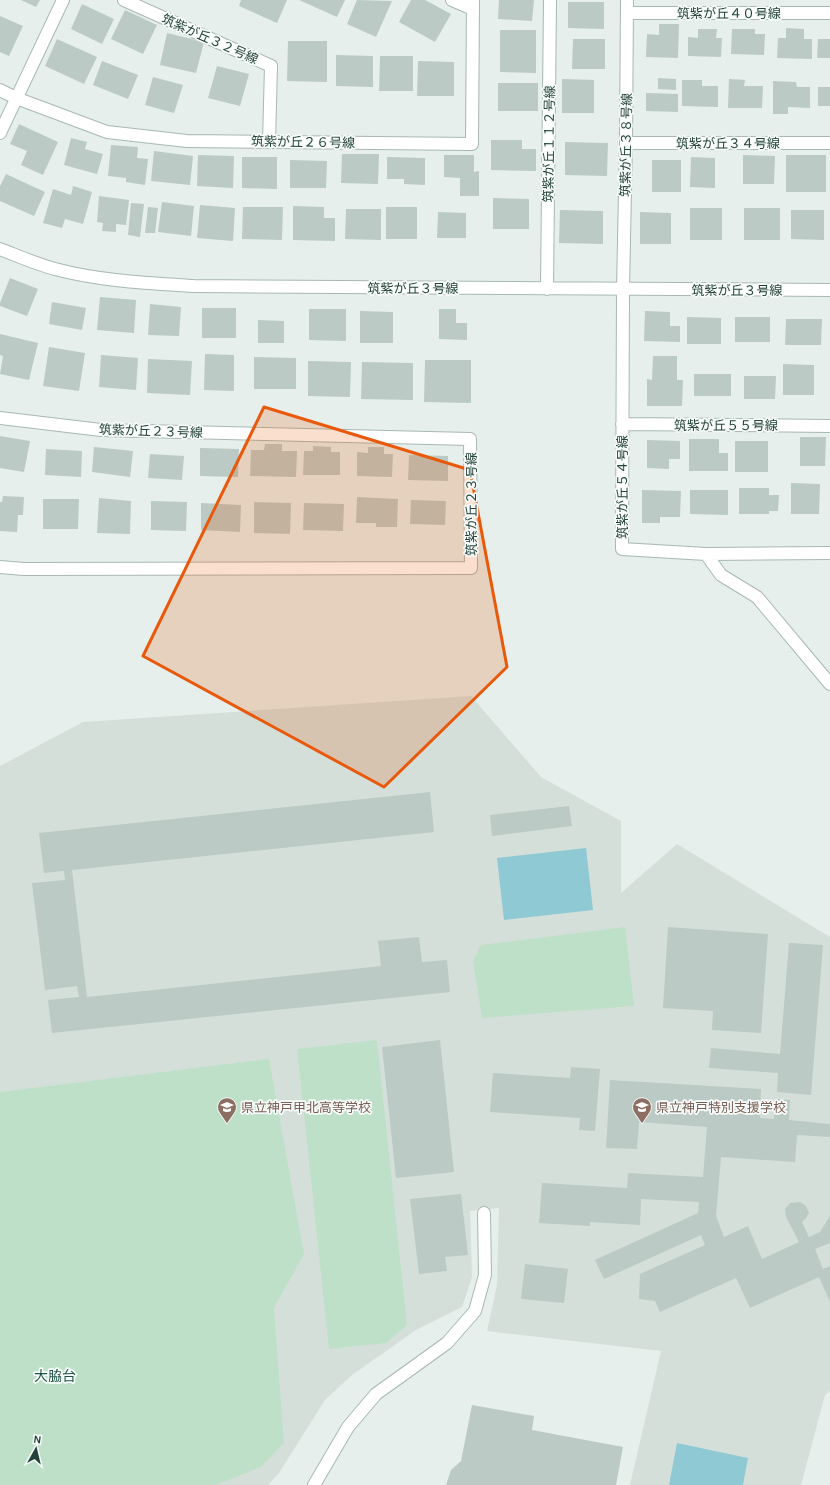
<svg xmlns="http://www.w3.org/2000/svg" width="830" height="1485" font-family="Karla,'Noto Sans JP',sans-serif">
  <rect width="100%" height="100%" fill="#e6efeb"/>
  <path fill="#d4dfda" d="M471,696L541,777L621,821V893L677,844L830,937V1391L825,1395L801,1485H630L661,1351L487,1331L497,1285L499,1208L470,1211L472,1277L462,1307L416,1330L352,1375L325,1400L279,1473L268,1485H0V766L83,722Z"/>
  <path fill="#bfe0c8" d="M625,927L634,1006L482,1018L473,961L481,945Z
    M377,1040L407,1325L386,1343L329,1349L297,1049Z
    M269,1059L304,1254L274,1308L284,1443L261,1467L216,1485H0V1092Z"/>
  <path fill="#8ec9d4" d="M586,848L593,910L504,920L497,858Z
    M677,1443L748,1458L743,1485H669Z"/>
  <path fill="#bbcac4" d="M21,0H40L36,7Z
    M241,0H287L277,23L239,6Z
    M299,0H345L337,17Z
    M357,0L392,1L376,37L347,24Z
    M411,0H425L451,14L435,42L399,22Z
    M499,0H534L532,21L498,19Z
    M568,2H604V29L568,28Z
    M82,4L114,19L102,44L71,29Z
    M125,10L157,25L143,54L111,39Z
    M0,16L23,26L9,56L0,52Z
    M659,24H679L678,58L646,57L647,34L659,35Z
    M786,28L804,29V39H812V59L777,58L778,38H786Z
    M698,29H717L716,38H722L721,57L688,56V37L698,38Z
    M732,29H755V34H765L764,55L731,54Z
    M500,30H536V73L500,72Z
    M167,33L204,42L196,73L160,65Z
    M57,39L97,57L84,84L45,66Z
    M573,39H605V69H572Z
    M818,39H830V58H817Z
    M288,41H327V82L287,81Z
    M336,55L373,56V87L336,86Z
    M380,56H413V91H379Z
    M102,61L138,75L128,99L93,85Z
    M418,61L454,62V96H417Z
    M217,66L249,74L240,106L208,98Z
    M153,77L183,85L174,113L145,105Z
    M658,78L676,79V90L658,89Z
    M562,79L594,80V113H562Z
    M729,79L745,80L744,86H763L762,108H728Z
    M682,80H702V86H718V107L682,106Z
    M773,81L796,82L797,87H810V108L788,107V114H773Z
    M498,83H538V111H498Z
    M818,87H830V106H818Z
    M646,93L678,94V112L646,111Z
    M19,124L58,142L43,175L21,165L27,151L10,144Z
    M71,138L87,142L85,149L103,154L97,174L64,165Z
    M491,140H522V149H536V171L491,170Z
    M565,142L608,143L607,176L565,175Z
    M111,145L138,147L137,158L148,159L145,185L126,182V178L108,176Z
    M154,151L193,156L190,185L151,181Z
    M342,154H379L378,184L341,183Z
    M198,155L234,156L233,188L197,186Z
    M444,155H474V172L479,171V196H460V178L444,177Z
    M743,155L775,156L774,184H743Z
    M786,155H826V192H786Z
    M242,157H277V189L242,188Z
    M387,157L425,158V185L404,184V179H387Z
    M691,157L715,158V188L690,187Z
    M290,160L327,161L326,188H290Z
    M652,160H681V192H652Z
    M6,174L45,192L34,216L0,201V186Z
    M73,186L92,192L83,224L65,219L62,228L43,223L53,189L71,195Z
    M99,196L129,200L126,225L116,224V232L102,231L103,223L97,222Z
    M493,198L529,199V229H493Z
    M162,202L194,206L191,236L158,232Z
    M131,203L144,204L140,237L128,235Z
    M200,205L235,208L233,241L197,238Z
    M293,206L324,207V218H335V241L293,240Z
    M148,207L158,208L155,233H145Z
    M243,207H283L282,240L242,239Z
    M386,207H417V239H386Z
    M690,208H722V240H690Z
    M744,208H780V240H744Z
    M346,209H381V240L345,239Z
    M560,210L603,211V244L559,243Z
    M791,210H824V240L791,239Z
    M438,212L466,213V238H437Z
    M640,212L671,213V244H640Z
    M10,278L38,289L27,316L0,306V303Z
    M100,297L136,300L134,333L97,330Z
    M52,302L86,308L82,330L49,324Z
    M150,304L181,307L179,336L148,335Z
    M202,308H236V338H202Z
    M309,309H346V341L309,340Z
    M439,309H456V323H467V340L439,339Z
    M360,311L393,312V343H360Z
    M645,311L670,312V326H680V342L644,341Z
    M687,317L721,318V344H687Z
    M735,317H770V342H735Z
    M786,319H822L821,345H785Z
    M258,320L284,321V343H258Z
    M0,334L38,343L29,380L0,374L3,356L0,355Z
    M49,347L85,353L79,391L43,386Z
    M205,354L234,355V391L204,390Z
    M101,355L138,358L136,390L99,387Z
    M653,356H677V380H683L682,406H647V379L652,380Z
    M254,357L296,358V389H254Z
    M148,359L192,361L190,395L147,393Z
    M425,360H471V403L424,402Z
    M308,361L351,362L350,397L308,396Z
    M362,362L413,363V400L361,399Z
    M783,364L814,365V395H783Z
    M694,374H731V396H694Z
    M744,376H776L775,399H744Z
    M0,436L30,441L24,472L0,468Z
    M800,437H826L825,466H800Z
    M689,439H719V453H728V471H689Z
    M647,440L680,441V459H669V469L647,468Z
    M735,441H768V472H735Z
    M265,444H282V451H297L296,477L250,476L251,450H264Z
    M313,446L331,447V452H340V475H303L304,451H313Z
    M94,447L133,451L130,477L92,472Z
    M368,447H384V454H393L392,477L357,476V452L368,453Z
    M200,448L239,449L238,477L200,476Z
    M46,449L82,451L81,477L45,475Z
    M150,454L184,456L182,480L148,478Z
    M409,455L448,456V481L408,480Z
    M791,483L820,484L819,514H791Z
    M739,488H769V495H779L778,511H769V514H739Z
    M642,490L681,491L680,517H660V523H642Z
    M690,490H728V515L690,514Z
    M3,496L24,497L23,515H18L17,532L0,531V502H2Z
    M357,497L398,499L397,527H376V523H356Z
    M99,498L131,501L130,534L97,533Z
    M43,499H79L78,529H43Z
    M411,500L446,501L445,525L410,524Z
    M151,501L187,502L186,531L151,530Z
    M254,502L291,503L290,534L254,533Z
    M201,503L241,505L240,532L201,530Z
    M304,503L344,504L343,531L303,530Z
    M430,792L434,832L72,870L87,997L381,966L378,941L419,937L422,962L447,960L450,992L52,1033L48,1000L79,997L77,986L45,990L32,883L65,880L64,871L44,873L39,833Z
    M569,806L572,826L492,836L490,815Z
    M668,927L768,934L761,1033L712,1030L713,1011L663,1008Z
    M789,943L823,945L811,1095L777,1092L778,1073L709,1068L711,1048L780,1054Z
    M440,1040L454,1172L396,1178L382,1047Z
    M571,1067L600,1069L595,1131L579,1130L580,1118L490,1112L493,1073L570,1078Z
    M610,1080L761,1089L760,1118L774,1119L775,1099L790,1100L789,1120L830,1124V1137L797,1135L795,1162L721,1157L716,1216L724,1237L748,1226L762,1259L799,1242L786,1217L785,1209L790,1203L800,1202L806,1206L809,1213L806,1218L802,1222L809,1237L820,1232L830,1216V1243L815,1249L823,1269L830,1266V1302L819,1277L750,1308L736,1278L660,1312L655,1301L639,1299L640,1274L705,1245L701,1235L604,1279L595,1260L698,1213L699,1202L641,1199L640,1225L590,1222V1226L539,1223L542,1183L627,1188L628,1173L703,1177L707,1127L639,1122L637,1149L606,1148Z
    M461,1194L468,1255L445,1257L447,1271L419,1274L410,1199Z
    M525,1264L568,1269L564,1303L521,1299Z
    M472,1405L534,1416L532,1430L623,1447L616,1485H446L451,1470L461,1461Z"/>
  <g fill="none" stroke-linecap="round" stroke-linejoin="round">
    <g stroke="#a8b8b2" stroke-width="14">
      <path id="minor" d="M124,0L271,66L269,142
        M452,0L473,9
        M627,0L626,143L623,289L622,549L706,554L830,553
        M627,13H830
        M0,90L16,98L107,132L187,141L472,144L473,0
        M0,133L63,0
        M626,143H830
        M0,249C18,256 36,264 55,269C100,281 147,283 194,286L830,290
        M547,289L550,0
        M0,418L101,430L470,439L471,568L24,569L0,567
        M622,424L830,426
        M706,554L721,575L757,597L830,684
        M314,1485L348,1427L376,1394L447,1343L475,1311L485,1275L484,1213"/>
    </g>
    <use href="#minor" stroke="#fff" stroke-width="12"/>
  </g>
  <path fill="#e8590c" fill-opacity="0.2" stroke="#e8590c" stroke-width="3" stroke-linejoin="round" d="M264,407L470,470L507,667L384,787L143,656Z"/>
  <defs>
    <g id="school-pin" transform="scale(1)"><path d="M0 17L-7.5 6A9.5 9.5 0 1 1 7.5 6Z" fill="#8d6e63" stroke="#f7fbf9"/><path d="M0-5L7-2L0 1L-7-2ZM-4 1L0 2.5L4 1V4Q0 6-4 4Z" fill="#fff"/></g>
  </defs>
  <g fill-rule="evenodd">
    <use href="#school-pin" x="227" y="1107"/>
    <use href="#school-pin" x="642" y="1107"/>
  </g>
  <g text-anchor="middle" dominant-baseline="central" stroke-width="3.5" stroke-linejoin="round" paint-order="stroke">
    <g font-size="13" fill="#24423a" stroke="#f7fbf9">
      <text x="729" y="13">筑紫が丘４０号線</text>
      <text transform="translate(210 39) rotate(24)">筑紫が丘３２号線</text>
      <text transform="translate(303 142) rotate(1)">筑紫が丘２６号線</text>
      <text x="728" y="143">筑紫が丘３４号線</text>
      <text transform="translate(549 144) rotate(-89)">筑紫が丘１１２号線</text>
      <text transform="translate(626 145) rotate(-89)">筑紫が丘３８号線</text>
      <text x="413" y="288">筑紫が丘３号線</text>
      <text x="737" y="290">筑紫が丘３号線</text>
      <text x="726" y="425">筑紫が丘５５号線</text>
      <text transform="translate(151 431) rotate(2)">筑紫が丘２３号線</text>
      <text transform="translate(622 487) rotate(-90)">筑紫が丘５４号線</text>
      <text transform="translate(471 504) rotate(-90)">筑紫が丘２３号線</text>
    </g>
    <g font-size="13" fill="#785e54" stroke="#f7fbf9" text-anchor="start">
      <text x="241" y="1107">県立神戸甲北高等学校</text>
      <text x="656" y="1107">県立神戸特別支援学校</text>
    </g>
    <g font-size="14" fill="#1f5548" stroke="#f7fbf9">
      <text x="55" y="1376">大脇台</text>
    </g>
  </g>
  <g transform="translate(36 1449) rotate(8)" stroke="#f7fbf9" stroke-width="3" paint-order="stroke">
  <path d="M0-3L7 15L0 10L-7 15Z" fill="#24423a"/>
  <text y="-6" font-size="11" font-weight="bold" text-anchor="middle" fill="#24423a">N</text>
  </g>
</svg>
